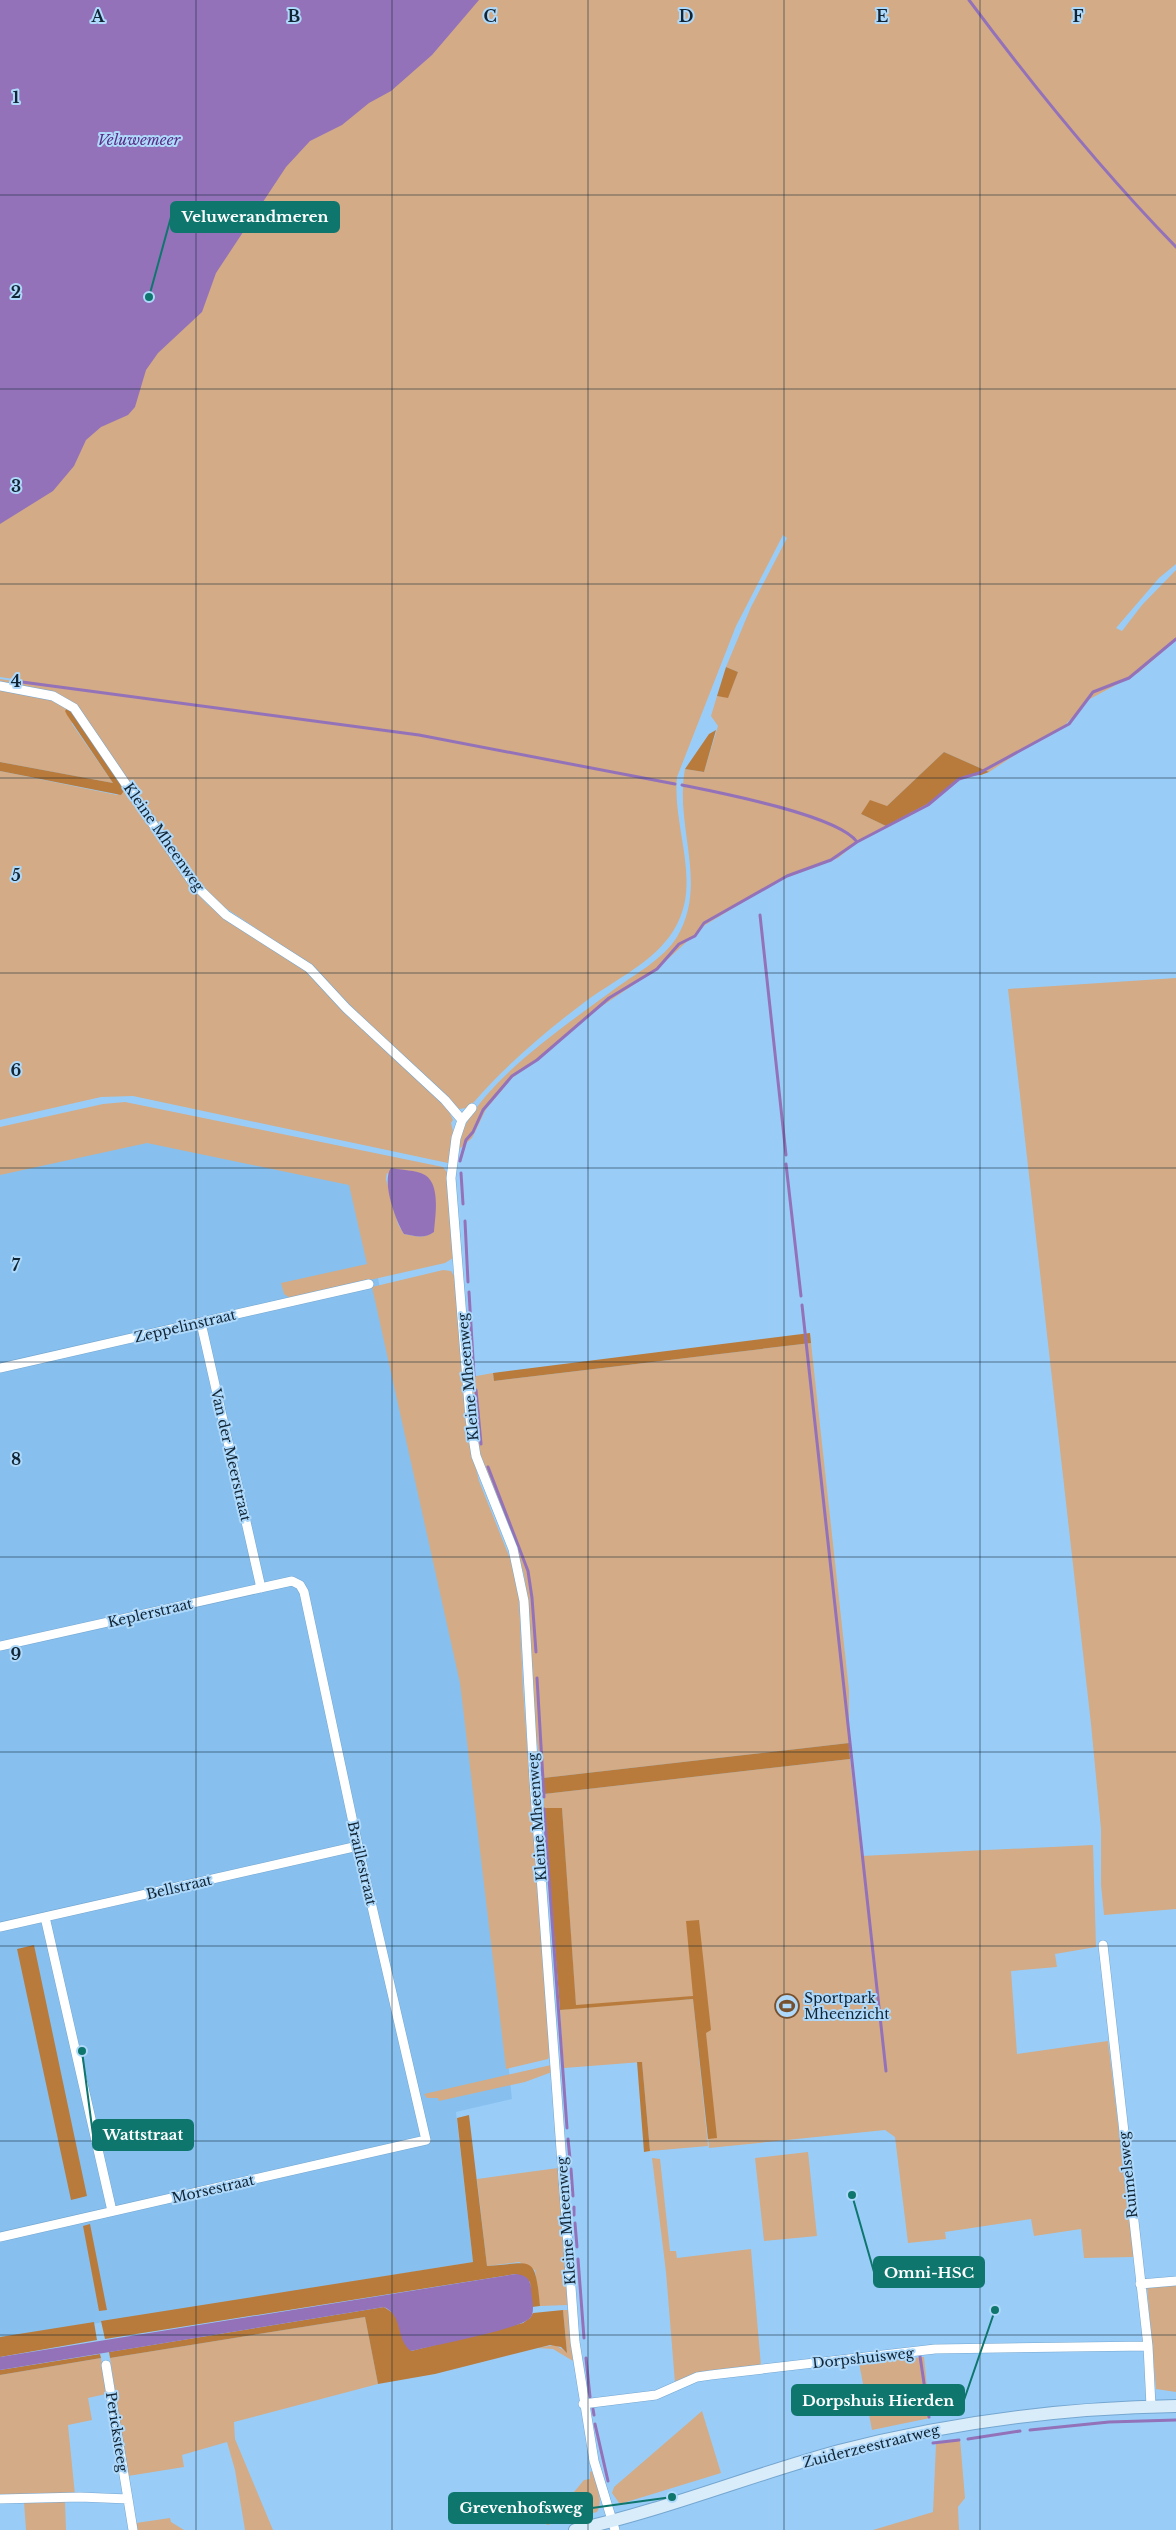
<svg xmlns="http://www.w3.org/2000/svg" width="1176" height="2530" font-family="'Libre Baskerville',serif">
  <rect width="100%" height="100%" fill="#99cdf8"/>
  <path fill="#87c0ef" d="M151,1140L356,1179L467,1681L512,2099L456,2112L473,2262L0,2339V1172Z"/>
  <path fill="#d3ab86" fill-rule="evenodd" d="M0,0H1176V564L1159,578L1116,628L1122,631L1142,605L1176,570V640L1138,673L1088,700L1066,724L1054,732L1041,738L989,772L944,752L887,806L861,814L886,826L860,840L838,858L780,880L705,925L657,969L596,1010L543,1056L512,1078L486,1109L472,1138L457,1151C460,1141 462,1131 467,1122C496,1072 570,1022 616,988C637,973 663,959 677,937C709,883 674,826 685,769L704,772L718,726L711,716L717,696L728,697L738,672L726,667L751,607L787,538L783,535L736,626L677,777C673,819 692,860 685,901C682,916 675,931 665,942C645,966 612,982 586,1001C546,1031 507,1064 474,1102L466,1108L459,1109L427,1082L308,963L221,905L202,888L77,707L58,694L0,684V679L13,681V679L0,677Z
    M0,689L51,698L68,707L72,724L113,783L0,762Z
    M0,771L117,795L126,788L186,881L207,904L296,961L447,1107L453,1120L451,1123L453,1131L448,1163L133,1096L101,1097L0,1120Z
    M1176,978V1909L1104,1915L1101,1885V1829L1091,1724L1008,989Z
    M125,1102L443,1167L448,1174L453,1258L445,1263L290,1298L284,1294L281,1283L367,1264L349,1185L147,1143L0,1175V1127L103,1104ZM387,1173L434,1196L433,1232C425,1239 414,1236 404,1234L398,1224L386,1179Z
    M443,1270L451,1271L456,1279L469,1441L479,1481L513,1566L519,1599L523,1689L550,2056L548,2059L506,2069L460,1683L372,1287Z
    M811,1343L849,1690V1743L543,1778L534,1724L528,1601L524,1575L517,1550L479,1454L475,1433L471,1377L493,1373L494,1381Z
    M850,1759L861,1856L1093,1845L1096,1947L1055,1954L1057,1967L1011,1971L1017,2054L1108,2041L1134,2257L1084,2258L1081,2229L1034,2236L1031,2219L945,2232L946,2239L908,2243L895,2137L885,2130L709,2148L698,1998L635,2003L693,1999L708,2146L650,2151L642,2062L564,2068L560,2010L576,2008L562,1808H544V1794Z
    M551,2065L552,2072L525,2082L439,2101L438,2098H427L424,2094Z
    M808,2152L817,2236L764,2241L755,2158Z
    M652,2158L660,2159L670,2251H676L677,2258L751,2249L761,2366L675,2383L666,2272Z
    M558,2168L568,2305L540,2306L535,2270L519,2262L487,2266L477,2179Z
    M1176,2284V2392L1156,2389L1147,2286Z
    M563,2310H569L573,2361L553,2349L537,2348L555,2345L567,2352Z
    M365,2317L378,2384L234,2422L235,2439L273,2530H245L235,2470L227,2442L182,2455L184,2467L128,2476L110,2358Z
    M924,2357L930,2418L872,2430L859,2363Z
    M101,2358L106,2394L88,2398L92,2420L68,2425L75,2495L0,2497V2375Z
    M702,2411L721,2473L620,2504L612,2493L614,2487Z
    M960,2439L965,2498L958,2507L959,2530H873L933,2512L936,2444Z
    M592,2471C596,2484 604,2499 597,2512L547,2525L542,2510L564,2504L584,2480L590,2479V2472Z
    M24,2502H65L66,2530H26Z
    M170,2518L171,2522L184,2530H137L136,2523Z"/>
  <path fill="#b97b3c" d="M726,667L738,672L728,698L717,696Z
    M68,707L126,788L121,795L0,771V762L113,783L67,715L65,711Z
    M716,730L704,772L685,769L709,734Z
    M944,752L989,772L981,775L964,776L931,802L886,826L861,814L870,800L887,806Z
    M810,1333L811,1343L494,1381L493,1373Z
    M849,1743L850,1759L544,1794L543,1778Z
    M544,1808H562L576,2005L693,1996L686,1921L699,1920L711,2030L706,2033L717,2138L708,2139L693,1999L560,2010Z
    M34,1945L87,2196L71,2200L17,1949Z
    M637,2062H642L650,2151L644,2152Z
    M469,2115L487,2266C533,2263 535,2253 540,2306L532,2307L530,2282L516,2274L105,2339L101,2321L473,2262L457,2118Z
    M90,2224L107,2310L99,2311L83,2226Z
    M384,2307L396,2315L411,2351L523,2323L530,2318L533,2313L563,2310L567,2353L561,2347L550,2345L435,2374L378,2384L365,2317L110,2358L109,2352Z
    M94,2322L97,2340L0,2357V2337Z
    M100,2354L101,2358L0,2375V2370Z"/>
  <path fill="#9372ba" d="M0,0H479L432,55L391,91L369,103L342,125L310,141L286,167L216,273L202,312L158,353L146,370L135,407L128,415L101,427L86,440L74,466L53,491L0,524Z
    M391,1168C401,1170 416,1170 425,1175C441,1185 435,1217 434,1232C425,1239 414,1236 404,1234C396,1222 381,1181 391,1168Z
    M516,2274C525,2275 530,2278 531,2288C531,2296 536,2312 530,2318C521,2329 429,2346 411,2351C395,2339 404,2316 384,2307L0,2370V2357Z"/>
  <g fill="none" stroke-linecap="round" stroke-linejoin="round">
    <path stroke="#9372ba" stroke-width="3" d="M969,0C1033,86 1101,170 1176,247
      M22,682L419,735L675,784
      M682,785C717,792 838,815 857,842
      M760,915L786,1155
      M460,1161L466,1140L473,1132L483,1110L512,1076L537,1060L609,998L657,969L679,944L695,936L704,923L787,876L831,860L857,842L928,805L959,779L979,773L1069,724L1093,692L1129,678L1176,639
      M786,1164L801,1296
      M461,1173L463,1204
      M465,1221L468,1282
      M469,1292L474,1376
      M802,1305L886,2071
      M476,1390L481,1444
      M488,1467L528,1571L532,1598L536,1652
      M537,1678L544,1797
      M544,1809L567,2128
      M568,2139L570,2159
      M571,2169L573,2196
      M574,2207V2215
      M575,2223L577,2247
      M578,2259L584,2338
      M920,2356L929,2417
      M586,2358L590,2397
      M593,2409L594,2415
      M595,2424L608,2481
      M1030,2430L1109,2422L1176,2420
      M968,2439L1020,2431
      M933,2443L959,2440"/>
    <g stroke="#74a6d0" stroke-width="10">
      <path id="minor" d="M0,686L53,696L74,708L193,883L226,915L309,968L346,1008L445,1100L462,1120
        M472,1108L462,1120L456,1138L451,1178L470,1419L476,1456L513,1549L524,1601L534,1780L575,2342L594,2461L615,2530
        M201,1323L261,1588
        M0,1368L369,1284
        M0,1646L292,1581L300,1585L304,1592L358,1846L426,2140L0,2237
        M45,1917L112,2211
        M0,1927L358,1846
        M1103,1945L1148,2346L1151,2406
        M1140,2284L1176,2281
        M106,2365L128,2499
        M583,2404L656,2395L697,2377L711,2375L935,2349L1148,2346
        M0,2499L80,2497L128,2499L133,2530"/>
    </g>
    <g stroke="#74a6d0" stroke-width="14">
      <path id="secondary" d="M575,2530C665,2510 751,2475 839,2451C950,2422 1062,2408 1176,2406"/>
    </g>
    <use href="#minor" stroke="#fff" stroke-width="9"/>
    <use href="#secondary" stroke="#d9ecfa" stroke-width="12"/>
  </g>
  <path fill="none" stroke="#112535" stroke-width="1" stroke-opacity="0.55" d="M196,0V2530M392,0V2530M588,0V2530M784,0V2530M980,0V2530M0,195H1176M0,389H1176M0,584H1176M0,778H1176M0,973H1176M0,1168H1176M0,1362H1176M0,1557H1176M0,1752H1176M0,1946H1176M0,2141H1176M0,2335H1176"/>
  <defs>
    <g id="stadium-ring" transform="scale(1.25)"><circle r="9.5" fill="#afd9fb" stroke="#77512d" stroke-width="1.5"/><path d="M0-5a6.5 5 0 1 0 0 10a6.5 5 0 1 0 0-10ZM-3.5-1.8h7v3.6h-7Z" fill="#77512d"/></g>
  </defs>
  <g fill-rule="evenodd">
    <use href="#stadium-ring" x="787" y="2006"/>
  </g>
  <g text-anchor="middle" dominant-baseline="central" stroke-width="4" stroke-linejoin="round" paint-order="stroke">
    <g font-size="14" fill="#112535" stroke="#afd9fb">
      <text transform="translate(164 837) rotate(55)">Kleine Mheenweg</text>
      <text transform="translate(185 1326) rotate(-13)">Zeppelinstraat</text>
      <text transform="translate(468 1377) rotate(-95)">Kleine Mheenweg</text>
      <text transform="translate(231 1455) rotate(77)">Van der Meerstraat</text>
      <text transform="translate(150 1613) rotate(-13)">Keplerstraat</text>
      <text transform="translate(537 1817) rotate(-94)">Kleine Mheenweg</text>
      <text transform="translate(362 1863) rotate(77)">Braillestraat</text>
      <text transform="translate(179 1887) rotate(-13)">Bellstraat</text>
      <text transform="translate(1128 2175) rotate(-96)">Ruimelsweg</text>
      <text transform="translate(213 2189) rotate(-13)">Morsestraat</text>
      <text transform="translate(566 2221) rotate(-94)">Kleine Mheenweg</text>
      <text transform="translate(863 2358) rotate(-6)">Dorpshuisweg</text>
      <text transform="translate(117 2432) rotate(81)">Pericksteeg</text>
      <text transform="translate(871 2446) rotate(-14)">Zuiderzeestraatweg</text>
    </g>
    <g font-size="14" fill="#112535" stroke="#afd9fb" text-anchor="start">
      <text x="804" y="1998">Sportpark<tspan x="804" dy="16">Mheenzicht</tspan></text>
    </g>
    <g font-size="15" font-style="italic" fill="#592d84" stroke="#afd9fb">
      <text x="139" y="139">Veluwemeer</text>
    </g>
  </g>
  <g font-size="16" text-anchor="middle" font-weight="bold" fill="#112535" stroke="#afd9fb" stroke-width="4" stroke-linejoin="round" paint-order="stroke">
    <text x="98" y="22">A</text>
    <text x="294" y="22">B</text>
    <text x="490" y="22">C</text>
    <text x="686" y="22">D</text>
    <text x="882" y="22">E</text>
    <text x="1078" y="22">F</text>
    <text x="16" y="103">1</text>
    <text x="16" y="298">2</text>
    <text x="16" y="492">3</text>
    <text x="16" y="687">4</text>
    <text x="16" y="881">5</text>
    <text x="16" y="1076">6</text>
    <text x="16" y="1271">7</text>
    <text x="16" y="1465">8</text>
    <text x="16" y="1660">9</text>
  </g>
  <path fill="none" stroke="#0f766e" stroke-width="2" d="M149 297L171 217M82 2051L93 2135M852 2195L874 2272M995 2310L964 2400M672 2497L592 2508"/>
  <g fill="#0f766e" stroke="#afd9fb" stroke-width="2">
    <circle cx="149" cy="297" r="5"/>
    <circle cx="82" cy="2051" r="5"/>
    <circle cx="852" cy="2195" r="5"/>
    <circle cx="995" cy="2310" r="5"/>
    <circle cx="672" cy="2497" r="5"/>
  </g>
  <g fill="#0f766e" stroke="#0f766e" stroke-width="2">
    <rect x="171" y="202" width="168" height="30" rx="5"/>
    <rect x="93" y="2120" width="100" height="30" rx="5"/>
    <rect x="874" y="2257" width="110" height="30" rx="5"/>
    <rect x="792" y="2385" width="172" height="30" rx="5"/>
    <rect x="449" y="2493" width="143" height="30" rx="5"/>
  </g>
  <g font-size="15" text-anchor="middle" font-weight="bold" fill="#fff">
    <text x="255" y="222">Veluwerandmeren</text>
    <text x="143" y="2140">Wattstraat</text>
    <text x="929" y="2278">Omni-HSC</text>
    <text x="878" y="2406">Dorpshuis Hierden</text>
    <text x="521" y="2513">Grevenhofsweg</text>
  </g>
</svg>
